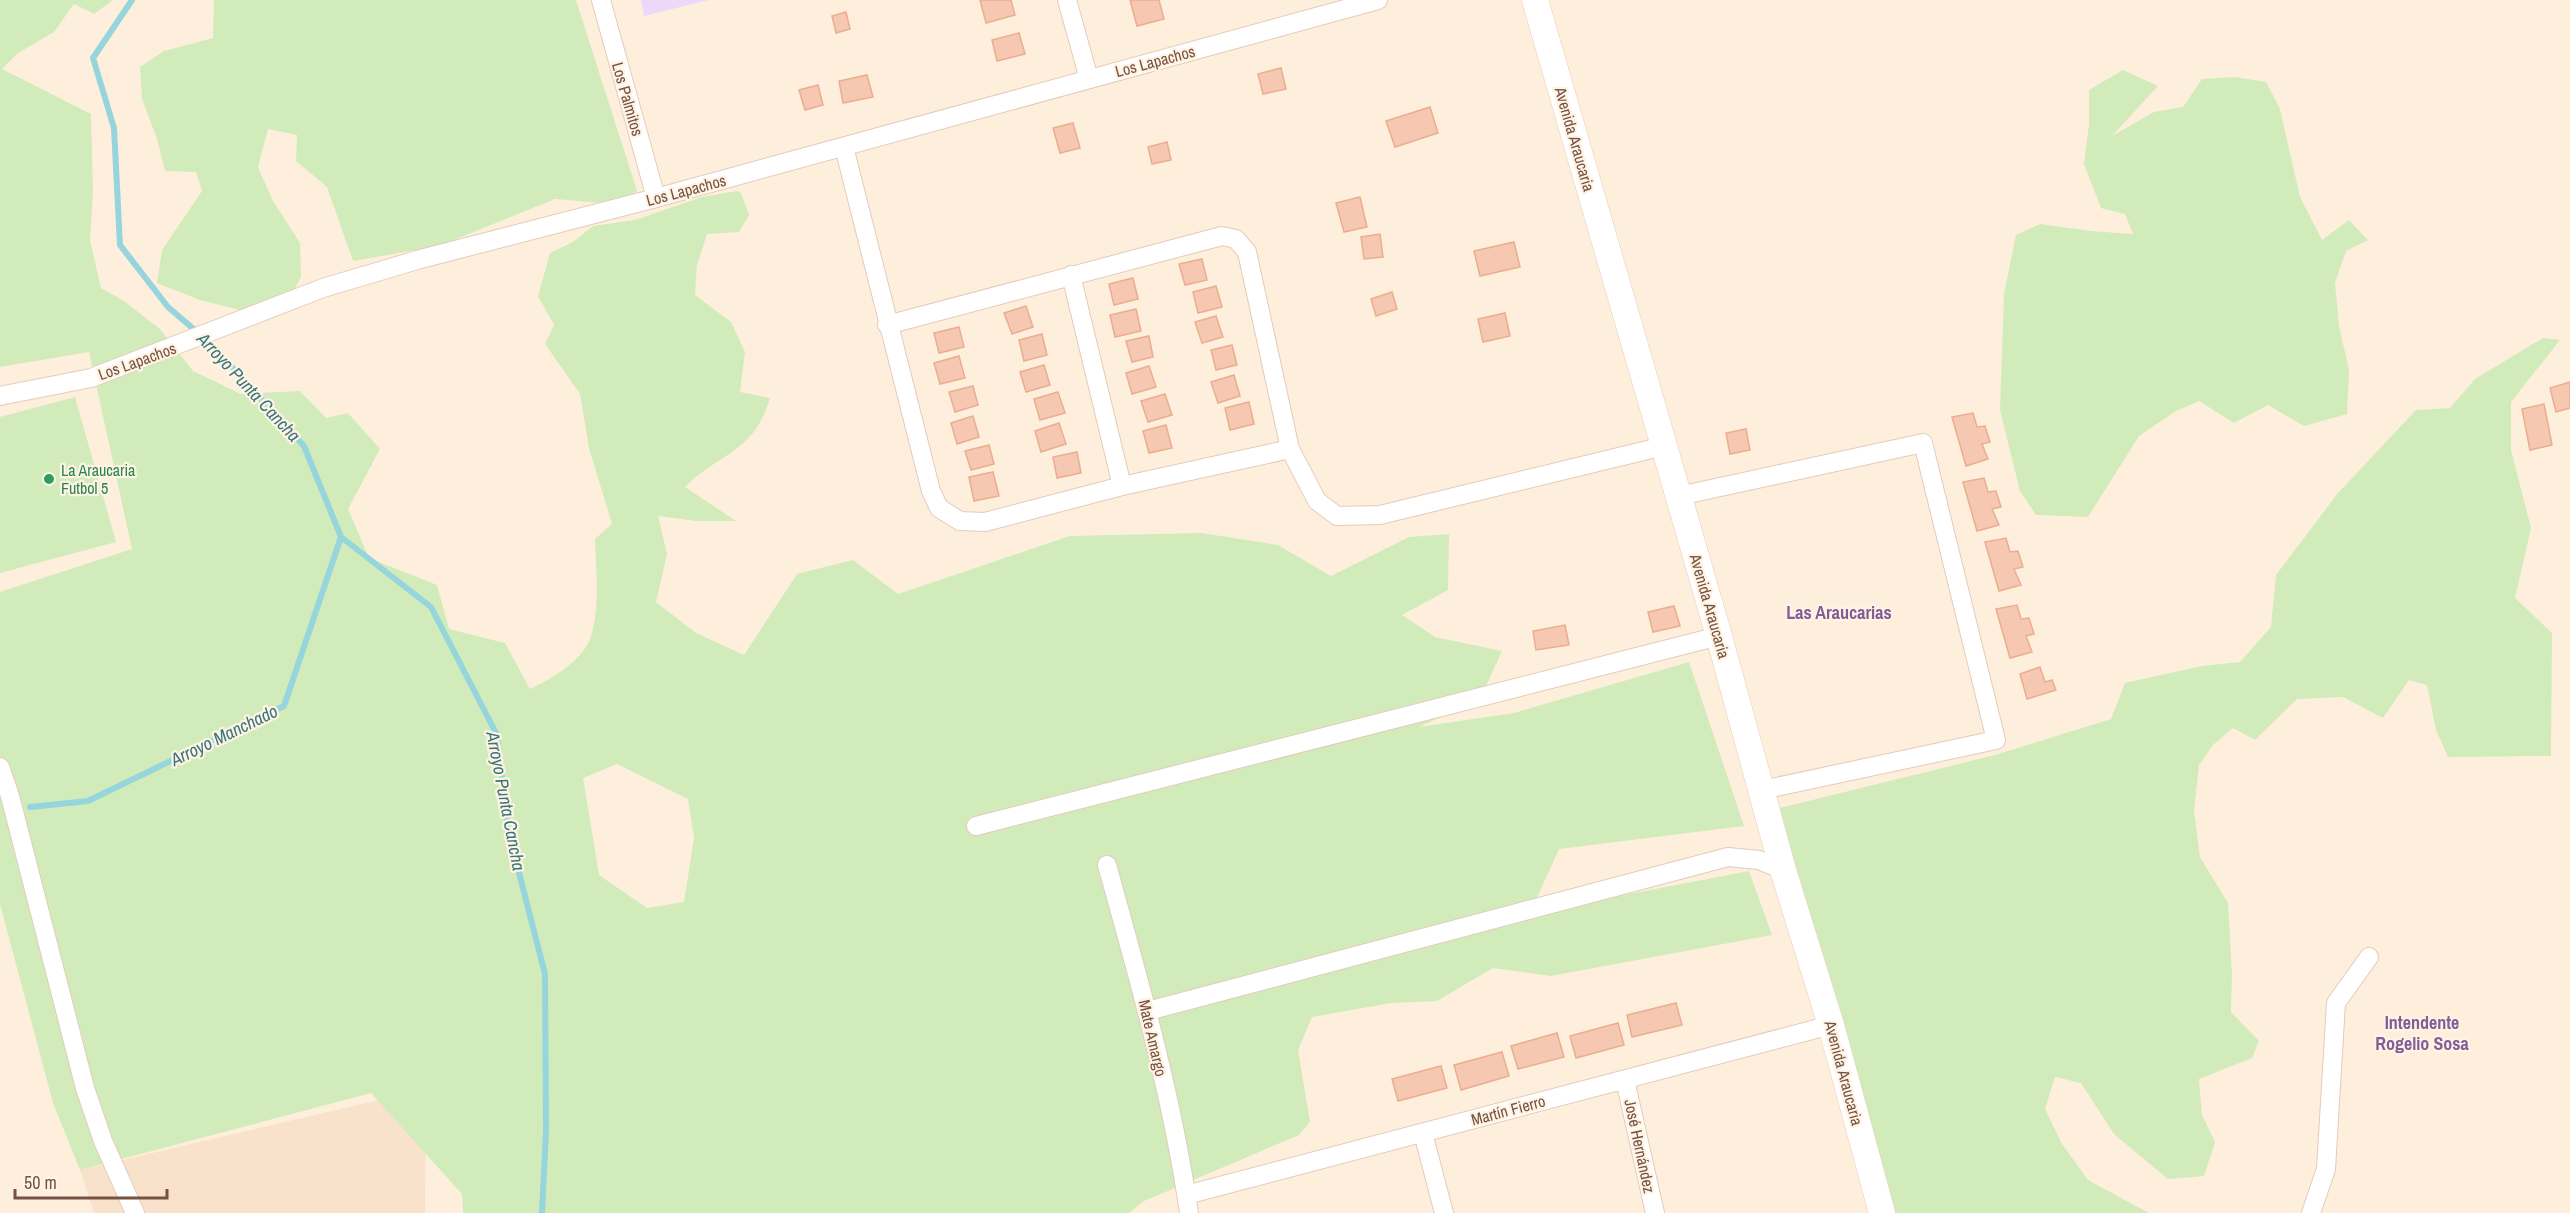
<svg xmlns="http://www.w3.org/2000/svg" width="2570" height="1213" font-family="'Archivo Narrow',sans-serif">
  <rect width="100%" height="100%" fill="#feefdc"/>
  <path fill="#f8e2cc" d="M426,1089L425,1213H94L80,1170Z"/>
  <path fill="#ecd9fa" d="M641,0H709L644,16Z"/>
  <path fill="#d1ecba" fill-rule="evenodd" d="M0,0H113L94,14L74,4L54,32L18,53L2,69L91,114L93,192L90,240L101,288L124,301L160,329L193,371L241,394L300,391L326,418L348,413L380,449L348,509L369,558L437,585L449,629L505,643L530,689C550,680 585,659 591,636C600,605 596,571 595,539L612,524L589,448L580,394L545,344L554,325L538,296L550,253L573,242L593,226L635,220L702,197L737,191L741,193L749,215L739,232L707,234L697,265L695,295L731,322L745,352L740,392L770,398C754,453 720,452 685,487L736,521H696L658,516L667,554L656,602L696,633L744,655L797,574L853,560L898,594L1070,536L1201,533L1278,545L1331,576L1409,537L1449,534L1448,590L1402,615L1435,637L1502,651L1480,699L1419,727L1514,713L1689,662L1744,826L1559,849L1530,913L1749,871L1772,935L1551,976L1493,968L1437,1001L1391,1003L1312,1017L1298,1050L1310,1122L1299,1135L1144,1201L1129,1213H463L462,1194L371,1093L80,1170L53,1103L0,904V592L132,549L89,352L0,367ZM617,764L688,799L694,838L684,902L647,908L599,875L583,778Z
    M214,0H576L637,191L614,204L555,199L439,246L353,261L327,187L296,161L297,135L268,129L258,167L273,201L300,243L301,277L290,298L256,314L200,300L157,283L162,250L202,191L196,172L165,171L157,139L142,99L140,67L164,51L213,38Z
    M2123,70L2158,86L2112,136L2154,112L2183,107L2202,79L2235,77L2266,82L2280,109L2300,197L2322,240L2349,220L2368,240L2346,251L2335,283L2339,326L2349,370L2347,414L2304,426L2268,405L2234,423L2199,401L2176,411L2139,436L2088,517L2036,515L2020,491L2000,410L2004,294L2016,235L2040,224L2091,231L2133,234L2125,214L2101,208L2084,164L2089,124V90Z
    M2543,338L2560,340L2511,402V450L2531,528L2515,598L2552,633L2551,756L2448,757L2436,730L2427,685L2409,680L2383,718L2343,697L2297,699L2255,740L2233,728L2213,745L2199,765L2194,811L2200,857L2228,903L2232,974L2231,1012L2259,1041L2252,1058L2199,1079L2202,1115L2215,1142L2204,1176L2168,1179L2114,1134L2081,1083L2055,1077L2045,1109L2062,1144L2088,1180L2149,1213H1888L1831,1025L1780,808L1995,755L2111,719L2125,683L2202,666L2240,662L2271,627L2276,575L2338,493L2416,410L2450,408L2475,379Z
    M75,397L116,542L0,573V417Z"/>
  <g fill="none" stroke-linecap="round" stroke-linejoin="round">
    <path stroke="#95d5db" stroke-width="6" d="M132,0L93,58L114,128L120,245L168,307L211,344L304,446L341,537L431,607L497,735L508,830L545,974L546,1131L542,1213
      M30,807L88,801L284,706L341,537"/>
  </g>
  <path fill="#f6c8b1" stroke="#eaad90" stroke-width="1.5" d="M980,0H1011L1015,15L986,23Z
    M1130,0H1159L1164,19L1137,26Z
    M846,12L850,29L836,33L832,16Z
    M1019,33L1025,54L997,61L992,40Z
    M1281,68L1286,89L1263,94L1258,74Z
    M867,75L873,97L843,103L839,81Z
    M818,85L823,105L805,110L799,90Z
    M1430,107L1438,133L1395,147L1386,121Z
    M1073,123L1080,148L1060,153L1053,128Z
    M1167,142L1171,160L1152,164L1148,147Z
    M1360,197L1367,227L1344,232L1336,203Z
    M1380,234L1383,257L1364,259L1361,237Z
    M1514,242L1520,267L1480,276L1474,251Z
    M1202,259L1207,280L1185,285L1179,264Z
    M1133,278L1138,299L1114,305L1109,284Z
    M1216,286L1222,307L1198,313L1193,292Z
    M1392,292L1397,309L1376,316L1371,299Z
    M1026,306L1033,327L1012,334L1004,313Z
    M1136,309L1141,331L1115,337L1110,315Z
    M1505,313L1510,336L1483,342L1478,319Z
    M1216,316L1223,337L1202,343L1195,322Z
    M959,327L964,347L939,353L934,333Z
    M1042,334L1047,355L1024,361L1019,340Z
    M1149,336L1153,357L1132,362L1126,341Z
    M1232,345L1237,365L1216,370L1211,350Z
    M959,356L965,378L940,384L934,363Z
    M1044,365L1050,385L1026,392L1020,372Z
    M1149,366L1156,387L1132,394L1126,373Z
    M1234,375L1240,396L1218,403L1211,382Z
    M2570,382V408L2556,412L2550,388Z
    M973,386L978,405L955,412L949,392Z
    M1058,392L1065,413L1040,420L1034,399Z
    M1165,394L1172,415L1148,422L1141,401Z
    M1249,402L1254,424L1230,430L1225,408Z
    M2544,404L2552,445L2530,450L2522,409Z
    M1973,413L1977,427L1985,426L1990,442L1982,444L1988,459L1966,466L1952,417Z
    M973,416L979,437L957,444L951,423Z
    M1059,423L1066,444L1041,452L1035,431Z
    M1166,425L1172,448L1149,453L1143,431Z
    M1746,429L1750,450L1730,454L1726,433Z
    M989,445L994,464L971,470L965,451Z
    M1077,452L1081,473L1057,478L1053,457Z
    M993,472L999,496L974,501L969,477Z
    M1984,478L1988,492L1996,491L2001,507L1992,509L1999,525L1977,531L1963,482Z
    M2006,538L2010,552L2018,551L2023,567L2014,569L2021,585L1999,591L1985,542Z
    M2017,605L2021,619L2029,618L2034,634L2026,636L2032,652L2010,658L1996,609Z
    M1674,606L1680,626L1653,632L1648,612Z
    M1565,625L1569,645L1536,650L1533,631Z
    M2040,667L2045,682L2052,680L2056,690L2027,699L2020,674Z
    M1676,1003L1682,1025L1632,1037L1627,1015Z
    M1618,1023L1624,1045L1576,1058L1570,1036Z
    M1557,1033L1564,1057L1518,1069L1511,1046Z
    M1502,1052L1509,1076L1461,1090L1454,1065Z
    M1441,1066L1447,1088L1398,1101L1392,1079Z"/>
  <g fill="none" stroke-linecap="round" stroke-linejoin="round">
    <g stroke="#e4cbbb" stroke-width="20">
      <path id="minor" d="M601,0L656,198
        M1067,0L1089,79
        M844,147L931,491L939,508L960,521L985,522L1122,486L1290,449L1317,501L1337,516L1380,515L1664,446
        M1071,275L1122,486
        M887,325L1222,236L1236,239L1247,252L1290,449
        M0,396L91,378L323,288L417,260L656,198L1378,0
        M1679,496L1923,443L1996,740L1762,790
        M0,767L10,796L85,1088L103,1141L135,1213
        M976,826L1719,636
        M1107,865C1139,980 1172,1095 1189,1213
        M1148,1011L1728,857L1759,860L1783,870
        M1625,1080L1655,1213
        M1423,1133L1444,1213
        M1186,1195L1831,1025
        M2311,1213L2326,1169L2336,1003L2369,957"/>
    </g>
    <g stroke="#eaccb7" stroke-width="27">
      <path id="secondary" d="M1535,0L1719,636L1783,870L1831,1025L1882,1213"/>
    </g>
    <use href="#minor" stroke="#fff" stroke-width="18"/>
    <use href="#secondary" stroke="#fff" stroke-width="26"/>
  </g>
  <circle fill="#2e9e5b" stroke="#fff3e4" stroke-width="2" cx="49" cy="479" r="6"/>
  <g text-anchor="middle" dominant-baseline="central" stroke-width="4.5" stroke-linejoin="round" paint-order="stroke">
    <g font-size="16" fill="#755243" stroke="#fff3e4">
      <text transform="translate(1155 61) rotate(-15)">Los Lapachos</text>
      <text transform="translate(628 99) rotate(74)">Los Palmitos</text>
      <text transform="translate(1575 139) rotate(74)">Avenida Araucaria</text>
      <text transform="translate(686 190) rotate(-15)">Los Lapachos</text>
      <text transform="translate(137 361) rotate(-20)">Los Lapachos</text>
      <text transform="translate(1710 606) rotate(74)">Avenida Araucaria</text>
      <text transform="translate(1153 1038) rotate(77)">Mate Amargo</text>
      <text transform="translate(1844 1073) rotate(75)">Avenida Araucaria</text>
      <text transform="translate(1508 1110) rotate(-15)">Martín Fierro</text>
      <text transform="translate(1640 1146) rotate(78)">José Hernández</text>
    </g>
    <g font-size="16" fill="#27864d" stroke="#fff3e4" text-anchor="start">
      <text x="61" y="470">La Araucaria<tspan x="61" dy="18">Futbol 5</tspan></text>
    </g>
    <g font-size="18" font-style="italic" fill="#36767c" stroke="#fff3e4">
      <text transform="translate(249 387) rotate(47)">Arroyo Punta Cancha</text>
      <text transform="translate(224 735) rotate(-26)">Arroyo Manchado</text>
      <text transform="translate(506 801) rotate(79)">Arroyo Punta Cancha</text>
    </g>
    <g font-size="18" font-weight="bold" fill="#815e99" stroke="#fff3e4">
      <text x="1839" y="612">Las Araucarias</text>
      <text x="2422" y="1022">Intendente<tspan x="2422" dy="21">Rogelio Sosa</tspan></text>
    </g>
  </g>
  <path d="M15 1189v9h152v-9" fill="none" stroke="#755243" stroke-width="3"/>
  <text x="24" y="1189" font-size="18" fill="#755243" stroke="#fff3e4" stroke-width="4.5" paint-order="stroke">50 m</text>
</svg>
